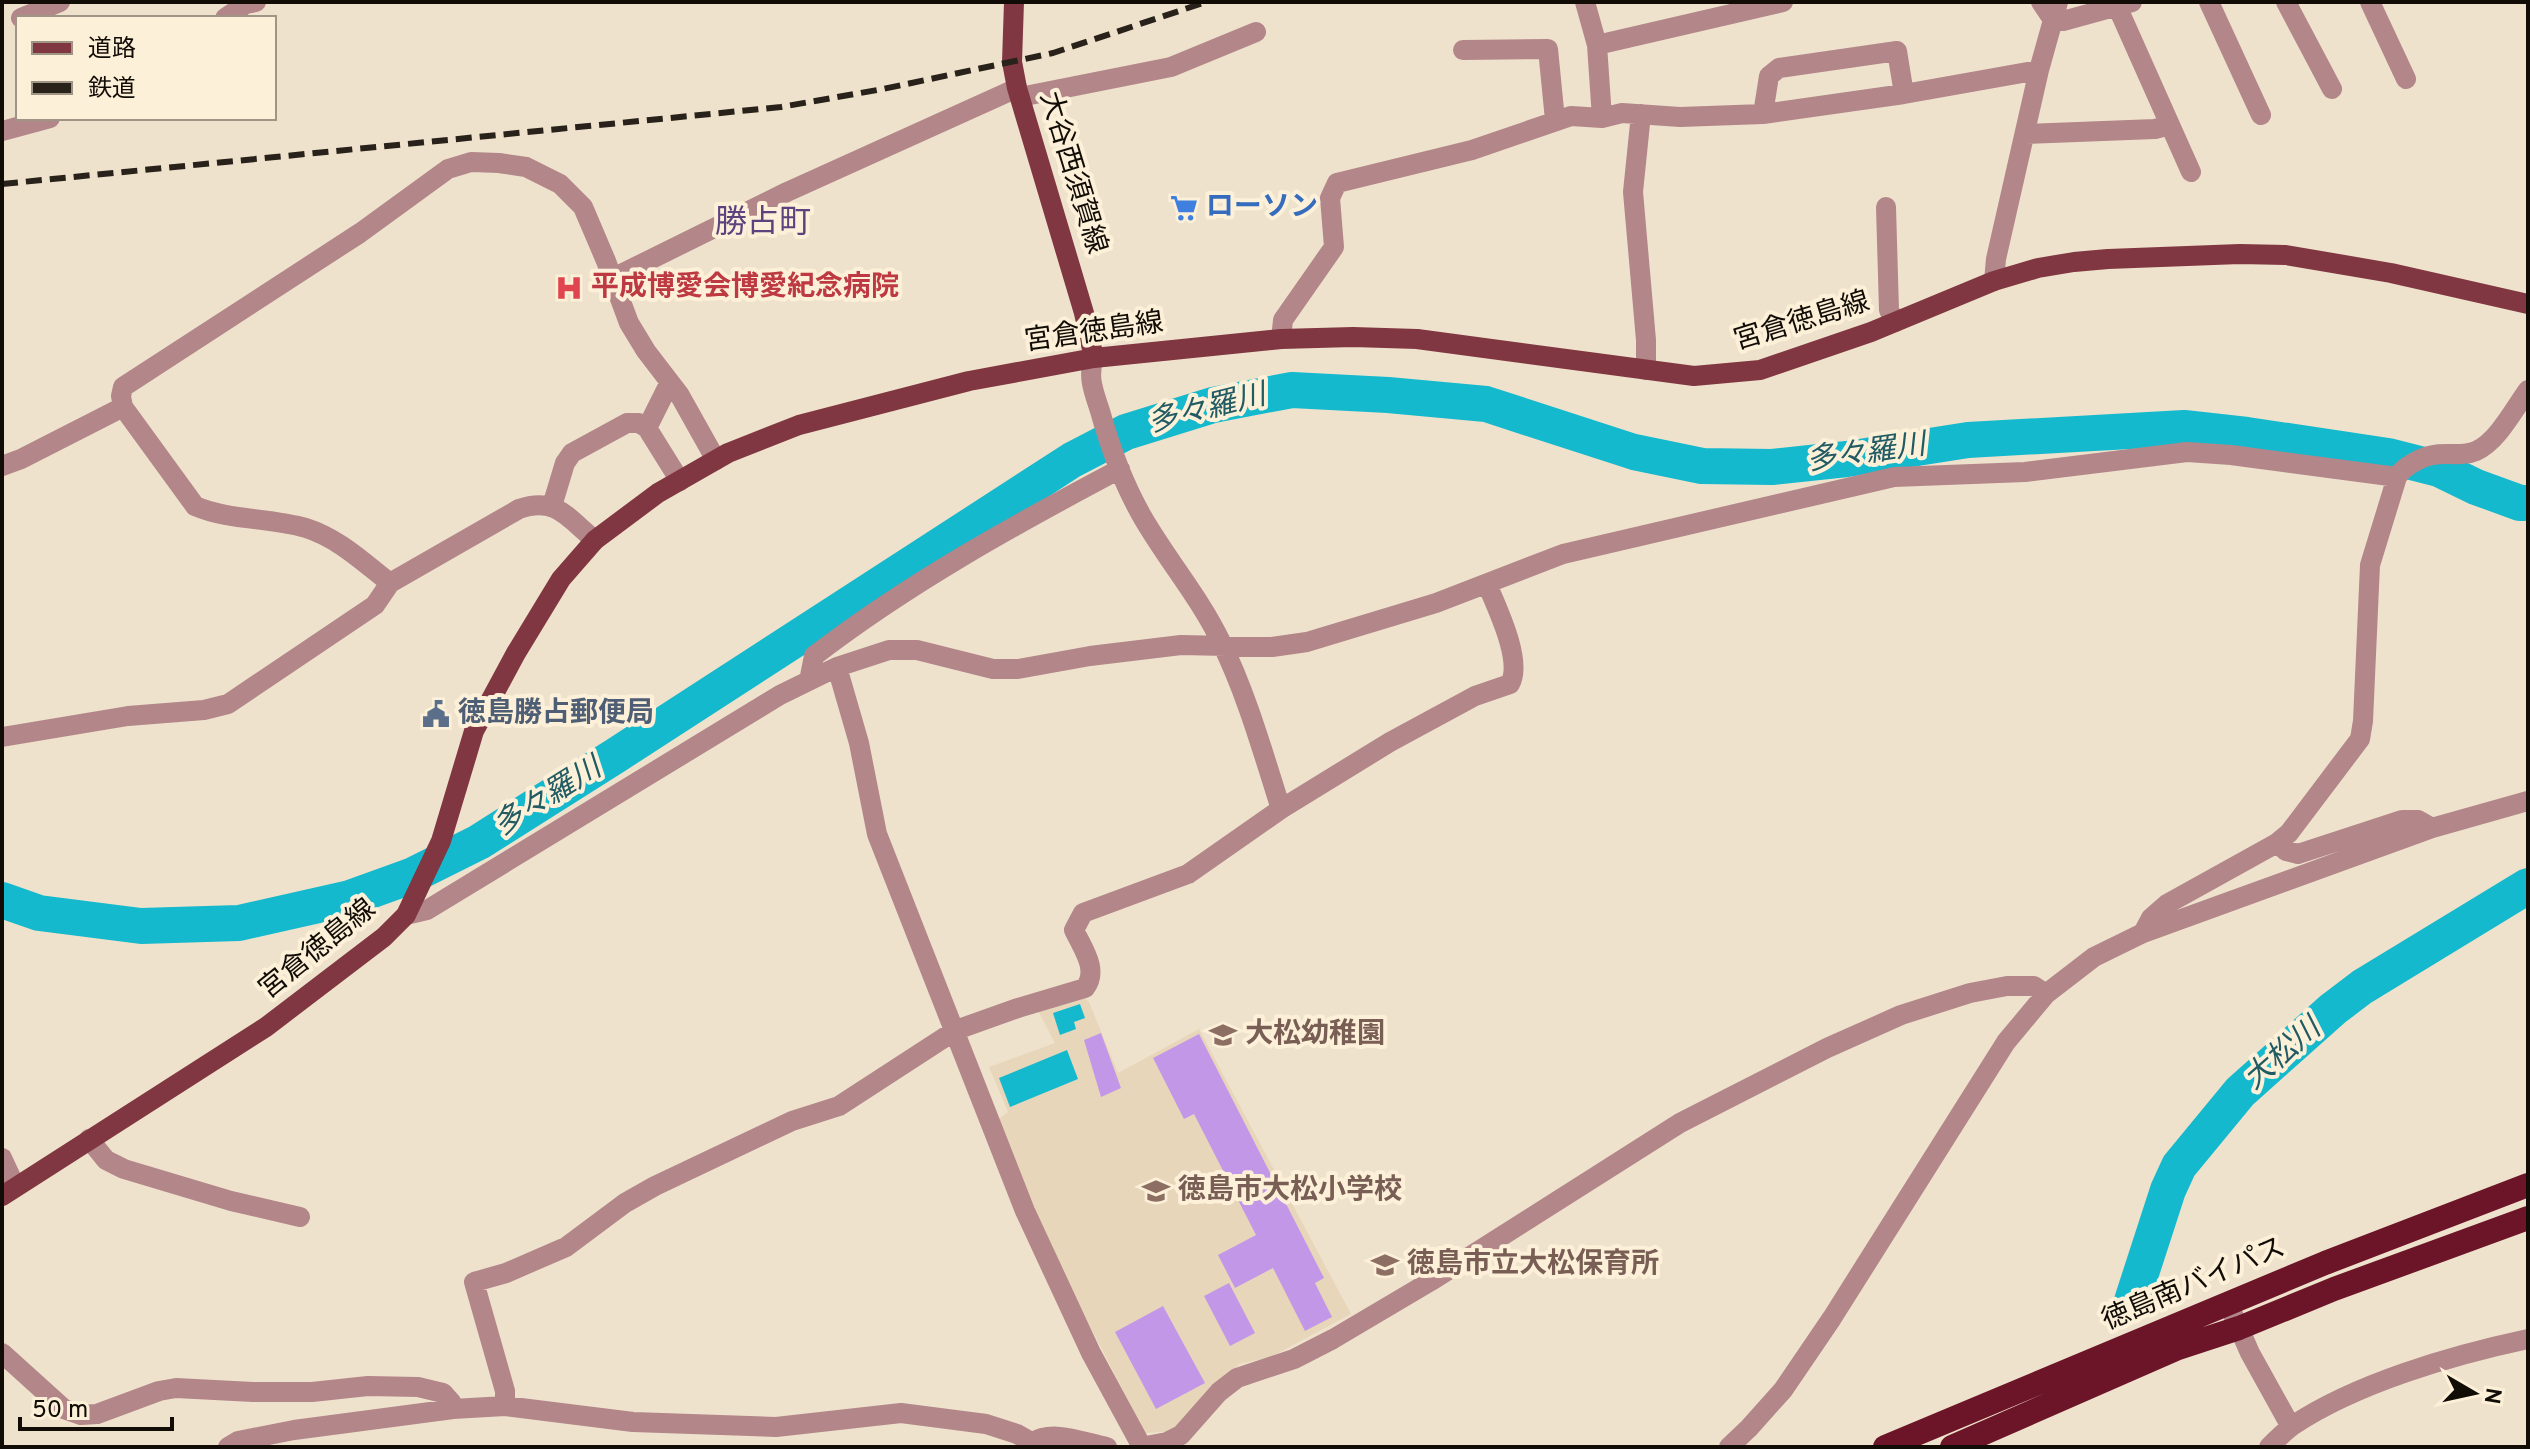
<svg xmlns="http://www.w3.org/2000/svg" width="2530" height="1449" font-family="Overpass,'Noto Sans JP',sans-serif">
  <rect width="100%" height="100%" fill="#efe2cc"/>
  <path fill="#e7d6ba" d="M1083,996L1089,1002L1118,1073L1199,1029L1351,1314L1271,1357L1239,1364L1177,1431L1145,1433L1057,1262L998,1120L1008,1112L989,1067L1055,1043L1037,1009Z"/>
  <path fill="#14b9cd" d="M1080,1004L1085,1018L1074,1022L1076,1029L1060,1035L1053,1013Z
    M1067,1050L1078,1079L1010,1107L999,1078Z"/>
  <g fill="none" stroke-linecap="round" stroke-linejoin="round">
    <path stroke="#14b9cd" stroke-width="6" d="M2520,503L2528,507"/>
    <path stroke="#14b9cd" stroke-width="36" d="M2,900L39,913L141,926L239,923L350,898L411,876L479,842L615,756L1072,460L1126,432L1213,405L1292,390L1388,395L1486,404L1634,452L1702,466L1772,467L1847,459L1968,440L2184,428L2247,435L2388,456L2439,469L2476,487L2520,503H2528
      M2131,1304L2168,1190L2179,1166L2240,1092L2333,1009L2362,987L2528,886"/>
  </g>
  <path fill="#c397e7" d="M1101,1033L1121,1088L1101,1097L1084,1040Z
    M1199,1034L1324,1278L1315,1283L1332,1317L1305,1331L1273,1268L1235,1288L1218,1255L1256,1235L1194,1114L1184,1119L1153,1058Z
    M1229,1283L1255,1333L1230,1346L1204,1296Z
    M1163,1306L1205,1383L1156,1409L1115,1332Z"/>
  <g fill="none" stroke-linecap="round" stroke-linejoin="round">
    <path stroke="#b3868a" stroke-width="20" d="M1585,2L1597,45L1602,118
      M2041,2L2053,20L2063,21L2132,2
      M2209,2L2261,115
      M2286,2L2332,89
      M2370,2L2406,79
      M2117,6L2191,172
      M21,18L60,2
      M225,18L246,4L256,2
      M1597,45L1783,2
      M1463,50L1548,49L1555,120
      M1020,97L1171,67L1256,32
      M1641,114L1633,192L1646,340V370
      M1763,114L1769,76L1779,68L1897,51L1904,94
      M2,131L50,118
      M2025,134L2155,129L2170,125
      M1886,207L1889,310L1895,322
      M613,278L787,192L1017,88
      M1994,281L1996,259L2039,70L2058,2
      M1281,339L1283,320L1334,247L1330,198L1337,183L1472,150L1571,116L1602,118L1622,113L1680,117L1763,114L1904,94L2039,70
      M1094,358C1087,377 1094,392 1100,411C1110,447 1124,485 1143,518C1168,561 1200,598 1221,642C1247,695 1263,753 1281,809
      M647,428L670,382
      M2,466L21,459L123,407
      M552,506L565,463L572,453L627,423H639L647,428L680,481
      M390,583C363,562 338,538 306,528C269,517 230,521 195,506L123,407L121,396L123,387L360,233L448,169L471,162L499,163L526,167L560,184L583,207L606,261L629,323L646,351L679,394L716,460
      M837,667L859,743L877,834L1025,1211L1091,1353L1142,1447
      M809,681L814,656C909,583 1014,525 1120,469
      M2,737L128,716L204,710L228,704L375,605L390,583L519,509C557,496 568,519 595,540
      M2277,843L2289,833L2360,739L2363,721L2370,565L2397,477
      M406,915L427,910L780,695L837,667L889,650H917L993,669H1018L1090,656L1181,645L1272,647L1307,642L1436,603L1563,554L1894,477L2025,472L2187,452L2231,455L2397,477C2403,467 2421,457 2433,455C2448,452 2462,457 2476,451C2498,441 2514,409 2528,390
      M2143,933L2151,918L2167,904L2277,843L2286,851L2298,854L2402,820H2418L2432,828
      M89,1139L106,1160L124,1169L231,1201L300,1217
      M2,1158L15,1186
      M2228,1303L2250,1353L2291,1427
      M2,1353L64,1409L81,1415L97,1414L159,1391L176,1388L253,1392H312L368,1386L418,1387L443,1393L451,1402L453,1409
      M505,1406V1391L474,1282L506,1273L566,1247L625,1203L655,1186L792,1121L839,1106L956,1030L1018,1008L1085,988C1099,970 1083,949 1074,930L1083,913L1188,874L1281,809L1390,742L1475,696L1510,684C1523,661 1497,608 1487,584
      M1033,1442C1053,1429 1085,1443 1107,1447
      M228,1447L238,1441L294,1430L453,1409L505,1406L633,1422L776,1427L901,1413L986,1424L1017,1434L1040,1447
      M1141,1447L1167,1442L1181,1435L1219,1392L1237,1378L1294,1359L1333,1339L1431,1281L1680,1123L1827,1048L1901,1015L1970,993L2007,986H2034L2046,994
      M1729,1447L1749,1428L1783,1390L1832,1318L2006,1042L2046,994L2094,957L2143,933L2432,828L2528,801
      M2269,1447C2276,1440 2284,1432 2292,1426C2356,1383 2453,1355 2528,1339"/>
    <path stroke="#813741" stroke-width="20" d="M1014,2L1012,62L1017,88L1084,313L1094,358
      M2,1196L266,1027L384,937L406,915L441,841L474,731L516,653L561,579L595,540L658,493L728,453L799,425L969,381L1094,358L1281,339L1353,337L1417,339L1694,376L1760,370L1871,332L1994,281L2038,268L2074,262L2108,259L2240,254L2286,255L2391,273L2528,304"/>
    <path stroke="#6d1528" stroke-width="24" d="M1885,1447L2325,1263L2528,1185
      M1952,1447L2178,1348L2239,1328L2334,1289L2528,1218"/>
    <path stroke="#28221a" stroke-width="6" stroke-dasharray="16 8" stroke-linecap="butt" d="M2,184L781,107L883,89L1053,53L1206,2"/>
  </g>
  <defs>
    <g id="supermarket-bare" transform="scale(2.16)"><path d="M-6-5.5h2.5l.6 2H6L4.5 2H-2.5L-4.4-4H-6ZM-1.5 3.2a1.3 1.3 0 1 0 .1 0ZM3 3.2a1.3 1.3 0 1 0 .1 0Z" fill="#3f7fe0" stroke="#fdf0d9" stroke-width="2.5" paint-order="stroke"/></g>
    <g id="hospital-bare" transform="scale(2.16)"><path d="M-5-5h3v3.5h4V-5h3V5h-3V1.5h-4V5h-3Z" fill="#e0444e" stroke="#fdf0d9" stroke-width="2.5" paint-order="stroke"/></g>
    <g id="civic-bare" transform="scale(2.16)"><path d="M-.6-6.5H3V-4.5H.6V-3L4-1V1h2V6H-6V1h2V-1L-.6-3ZM-1.2 2.5V6h2.4V2.5Z" fill="#5c6f8a" stroke="#fdf0d9" stroke-width="2.5" paint-order="stroke"/></g>
    <g id="school-bare" transform="scale(2.16)"><path d="M0-5L7-2L0 1L-7-2ZM-4 1L0 2.5L4 1V4Q0 6-4 4Z" fill="#8d6e63" stroke="#fdf0d9" stroke-width="2.5" paint-order="stroke"/></g>
  </defs>
  <g fill-rule="evenodd">
    <use href="#supermarket-bare" x="1184" y="208"/>
    <use href="#hospital-bare" x="569" y="288"/>
    <use href="#civic-bare" x="436" y="714"/>
    <use href="#school-bare" x="1223" y="1035"/>
    <use href="#school-bare" x="1156" y="1191"/>
    <use href="#school-bare" x="1385" y="1265"/>
  </g>
  <g text-anchor="middle" dominant-baseline="central" stroke-width="8" stroke-linejoin="round" paint-order="stroke">
    <g font-size="28" fill="#110c06" stroke="#fdf0d9">
      <text transform="translate(1072 173) rotate(73)">大谷西須賀線</text>
      <text transform="translate(1802 322) rotate(-17)">宮倉徳島線</text>
      <text transform="translate(1094 333) rotate(-8)">宮倉徳島線</text>
      <text transform="translate(318 950) rotate(-39)">宮倉徳島線</text>
      <text transform="translate(2194 1285) rotate(-23)">徳島南バイパス</text>
    </g>
    <g font-size="28" font-weight="bold" fill="#366cbe" stroke="#fdf0d9" text-anchor="start">
      <text x="1206" y="208">ローソン</text>
    </g>
    <g font-size="28" font-weight="bold" fill="#be3a42" stroke="#fdf0d9" text-anchor="start">
      <text x="591" y="288">平成博愛会博愛紀念病院</text>
    </g>
    <g font-size="28" font-weight="bold" fill="#4e5e75" stroke="#fdf0d9" text-anchor="start">
      <text x="458" y="714">徳島勝占郵便局</text>
    </g>
    <g font-size="28" font-weight="bold" fill="#785e54" stroke="#fdf0d9" text-anchor="start">
      <text x="1245" y="1035">大松幼稚園</text>
      <text x="1178" y="1191">徳島市大松小学校</text>
      <text x="1407" y="1265">徳島市立大松保育所</text>
    </g>
    <g font-size="30" font-style="italic" fill="#215b63" stroke="#fdf0d9">
      <text transform="translate(1207 410) rotate(-14)">多々羅川</text>
      <text transform="translate(1866 454) rotate(-8)">多々羅川</text>
      <text transform="translate(548 798) rotate(-32)">多々羅川</text>
      <text transform="translate(2283 1055) rotate(-41)">大松川</text>
    </g>
    <g font-size="32" fill="#5d427e" stroke="#fdf0d9">
      <text x="763" y="224">勝占町</text>
    </g>
  </g>
  <rect width="2530" height="1449" fill="none" stroke="#110c06" stroke-width="8"/>
  <rect x="16" y="16" width="260" height="104" fill="#fdf0d9" stroke="#9f9585" stroke-width="2"/>
  <rect x="32" y="42" width="40" height="12" fill="#813741" stroke="#9f9585" stroke-width="2"/>
  <text x="88" y="56" font-size="24" fill="#110c06">道路</text>
  <rect x="32" y="82" width="40" height="12" fill="#28221a" stroke="#9f9585" stroke-width="2"/>
  <text x="88" y="96" font-size="24" fill="#110c06">鉄道</text>
  <g transform="translate(2474 1393) rotate(99)" stroke="#fdf0d9" stroke-width="6" paint-order="stroke">
  <path d="M0-6L14 30L0 20L-14 30Z" fill="#110c06"/>
  <text y="-12" font-size="22" font-weight="bold" text-anchor="middle" fill="#110c06">N</text>
  </g>
  <path d="M20 1417v12h152v-12" fill="none" stroke="#110c06" stroke-width="4"/>
  <text x="32" y="1417" font-size="24" fill="#110c06" stroke="#fdf0d9" stroke-width="6" paint-order="stroke">50 m</text>
</svg>
